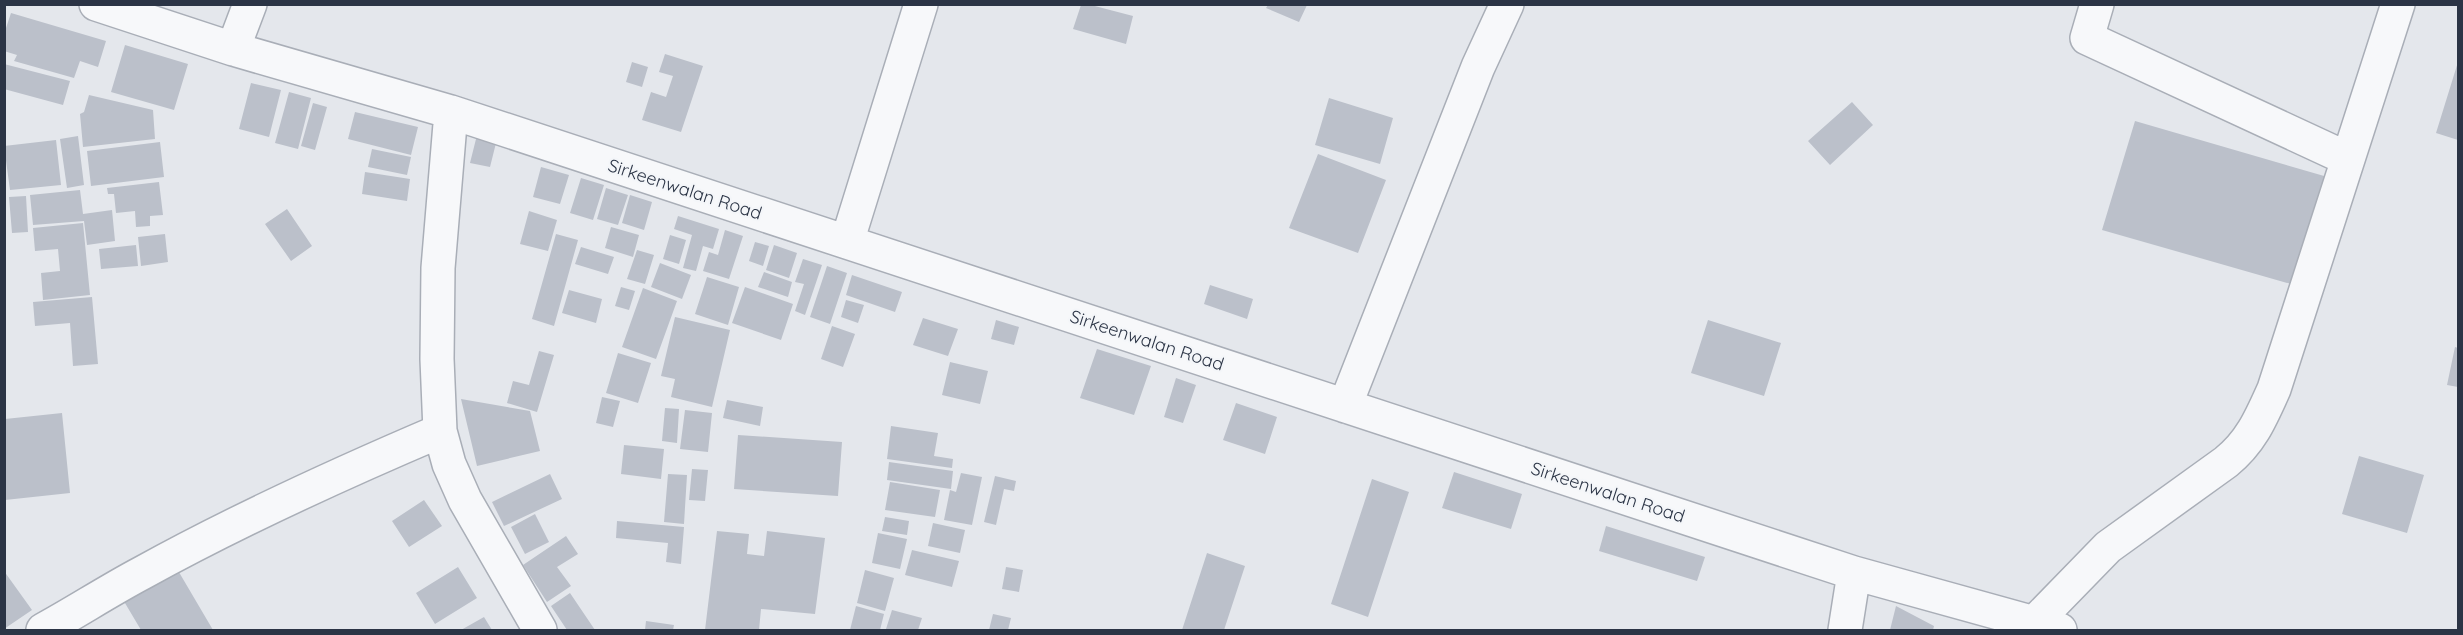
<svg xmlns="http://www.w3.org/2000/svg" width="2463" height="635" font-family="Quicksand,sans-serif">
  <rect width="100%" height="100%" fill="#e4e7ec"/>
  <path fill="#bbc0ca" d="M1081,5H1091L1133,16L1126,44L1073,29Z
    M1268,5H1307L1299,22L1266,8Z
    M11,13L106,41L98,67L80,61L74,78L14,61L17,55L4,51V34Z
    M125,45L188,64L174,110L111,92Z
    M665,54L703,66L681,132L642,120L651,92L666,97L673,76L659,72Z
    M632,62L648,67L642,87L626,82Z
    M2458,62V140L2436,133Z
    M4,64L70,81L63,105L4,89Z
    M251,83L281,90L269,137L239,129Z
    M289,92L311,98L298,149L275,143Z
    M89,95L153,110L155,139L83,147L80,114L84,112Z
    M1329,98L1393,118L1380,164L1315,145Z
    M1852,102L1873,125L1830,165L1808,141Z
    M313,103L327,107L315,150L301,146Z
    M355,112L418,127L411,155L348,139Z
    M2135,121L2331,178L2298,286L2102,230Z
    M477,135L497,139L490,167L470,163Z
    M78,136L84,185L67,188L60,139Z
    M56,140L61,185L10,190L4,146Z
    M160,142L164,177L91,186L87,151Z
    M372,149L411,157L407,175L368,167Z
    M1318,154L1386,180L1358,253L1289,228Z
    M541,167L569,175L560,204L533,197Z
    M365,172L410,179L407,201L362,194Z
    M581,178L604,185L593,220L570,213Z
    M159,182L163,215L150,216V226L136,227L135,211L116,213L114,194H108L107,188Z
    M606,188L628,195L618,225L597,219Z
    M80,190L83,214L112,210L115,241L87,245L84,221L33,225L30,195Z
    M630,195L652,202L644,230L622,223Z
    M26,196L28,232L12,233L9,197Z
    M287,209L312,246L291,261L265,224Z
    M529,211L557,220L548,251L520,244Z
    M678,216L719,229L713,249L703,246L696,271L683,268L692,235L674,229Z
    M83,223L90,295L43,300L41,273L60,271L58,249L35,251L33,228Z
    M611,227L639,235L633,257L605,248Z
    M725,230L743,236L729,279L703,271L709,252L718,255Z
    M165,234L168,262L141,266L138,237Z
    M556,234L578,240L554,326L532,319Z
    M670,235L686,240L679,264L663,259Z
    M755,242L769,246L763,266L749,261Z
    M136,245L138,266L101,269L99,249Z
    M774,245L797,253L789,278L766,270Z
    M581,247L614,257L608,274L575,264Z
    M637,250L654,255L645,284L627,279Z
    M803,259L822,265L805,315L795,311L804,284L795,282Z
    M660,263L691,275L682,299L651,287Z
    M827,266L847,273L830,324L810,317Z
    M764,272L792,282L788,297L758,287Z
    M852,275L902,292L895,312L846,295Z
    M707,277L739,287L728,325L695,314Z
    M1210,285L1253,299L1247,319L1204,304Z
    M621,287L635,291L629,310L615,306Z
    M745,287L793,304L781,340L732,323Z
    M643,288L677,301L656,359L622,347Z
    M569,290L602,299L596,323L562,313Z
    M92,297L98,364L73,366L70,323L35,326L33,302Z
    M846,300L864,305L858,323L841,317Z
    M675,317L730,330L712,407L671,397L675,379L661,376Z
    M923,318L958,329L948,356L913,345Z
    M996,320L1019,327L1014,345L991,339Z
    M1708,320L1781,343L1764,396L1691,373Z
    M832,326L855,334L843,367L821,359Z
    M2455,347L2458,348V387L2447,385Z
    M1097,349L1151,366L1134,415L1080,398Z
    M539,351L554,355L537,412L507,403L513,381L529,385Z
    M618,353L651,363L638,403L606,393Z
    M950,362L988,371L980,404L942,395Z
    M1176,378L1196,385L1183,423L1164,417Z
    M602,397L620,401L613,427L596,423Z
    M461,399L530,411L540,451L477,466Z
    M727,400L763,407L760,426L723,418Z
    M1236,403L1277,417L1265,454L1223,440Z
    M665,408L679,409L677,443L662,441Z
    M685,410L712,413L708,452L680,449Z
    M62,413L70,493L5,500V419Z
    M891,426L938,433L934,456L953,459L952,468L887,459Z
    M738,435L842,442L838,496L734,489Z
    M624,445L664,449L661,479L621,474Z
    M2359,456L2424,475L2407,533L2342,514Z
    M889,462L953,471L951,489L887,480Z
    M692,469L708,470L705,501L689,500Z
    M1454,472L1522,494L1511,529L1442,508Z
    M961,473L982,477L972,525L944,520L950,490L956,492Z
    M550,474L562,499L504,526L492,502Z
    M668,474L687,475L684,524L664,522Z
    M995,476L1016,481L1014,491L1004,489L996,525L984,522Z
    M1372,479L1409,492L1368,617L1331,604Z
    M890,482L940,490L935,517L885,510Z
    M424,500L442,526L409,547L392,521Z
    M535,514L549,542L525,554L511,527Z
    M885,517L909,521L907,535L882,531Z
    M617,521L684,527L681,564L666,562L668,543L616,538Z
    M933,523L965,530L960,553L928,546Z
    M1606,526L1705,557L1697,581L1599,551Z
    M717,531L749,534L747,554L764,556L767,531L825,538L815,614L761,609L759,630H705Z
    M878,533L907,539L900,569L872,563Z
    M566,536L578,554L557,567L571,586L547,602L523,565Z
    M912,550L959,561L952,587L905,575Z
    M1207,553L1245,566L1224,630H1182Z
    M173,562L213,630H141L119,593Z
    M458,567L477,598L435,624L416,593Z
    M1006,567L1023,570L1019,592L1002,589Z
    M865,570L894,578L885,611L857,603Z
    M4,571L32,610L4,629Z
    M570,593L595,630H567L551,606Z
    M856,606L884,614L880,630H850Z
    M1896,606L1934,626L1933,630H1890Z
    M892,610L922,618L918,630L886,629Z
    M993,614L1011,618L1008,630H989Z
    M484,617L492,630H461Z
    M646,621L674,625L673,630H645Z"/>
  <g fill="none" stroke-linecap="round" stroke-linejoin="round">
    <g stroke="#a9aeb7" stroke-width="36">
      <path id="minor" d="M96,4L233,49L451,112L1854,573L2060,630
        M2097,4L2087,38L2348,159
        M233,49L250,4
        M451,112L438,268L437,359L440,431L449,464L465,500L540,630
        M847,242L921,4
        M1345,406L1478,67L1507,4
        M2034,623L2108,547L2226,462C2251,442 2261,418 2274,389L2398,4
        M43,630C76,612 108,591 142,573C238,520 339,474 440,431
        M1845,630L1854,573"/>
    </g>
    <use href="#minor" stroke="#f7f8fa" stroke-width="33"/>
  </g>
  <g text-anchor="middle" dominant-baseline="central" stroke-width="4.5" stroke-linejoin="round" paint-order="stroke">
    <g font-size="18" fill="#2b3445" stroke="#f4f6f9">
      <text transform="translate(685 189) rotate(18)">Sirkeenwalan Road</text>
      <text transform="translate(1147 340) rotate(18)">Sirkeenwalan Road</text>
      <text transform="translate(1608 492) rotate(18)">Sirkeenwalan Road</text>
    </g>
  </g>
  <rect width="2463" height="635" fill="none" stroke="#2b3445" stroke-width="12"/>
</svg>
